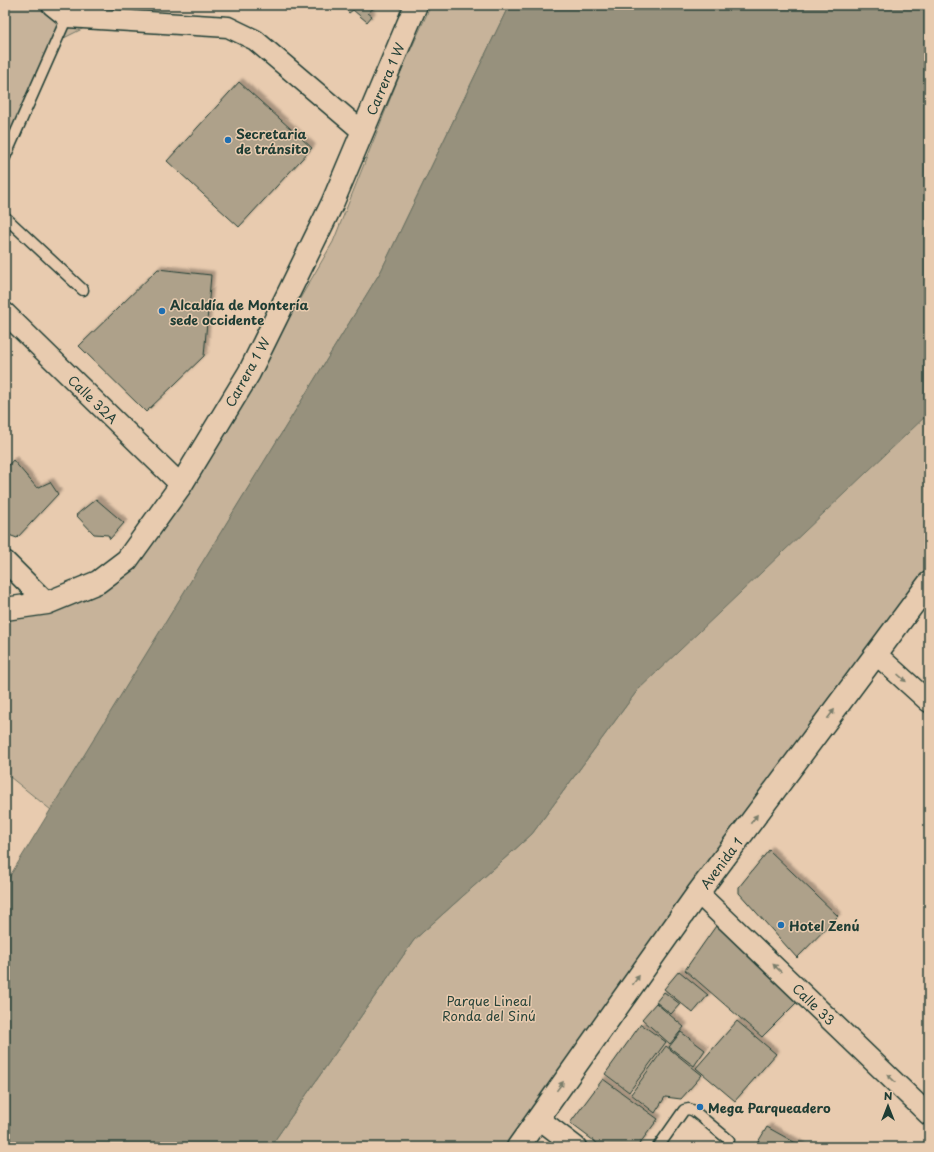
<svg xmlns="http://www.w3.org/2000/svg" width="934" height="1152" font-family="'Playpen Sans',sans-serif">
  <defs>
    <filter id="shadow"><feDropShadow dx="3.5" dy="-3.5" stdDeviation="1" flood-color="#0004"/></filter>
  </defs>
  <rect width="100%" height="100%" fill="#e8cbaf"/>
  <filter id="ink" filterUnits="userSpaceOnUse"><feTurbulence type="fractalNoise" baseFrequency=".025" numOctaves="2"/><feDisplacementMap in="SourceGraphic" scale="8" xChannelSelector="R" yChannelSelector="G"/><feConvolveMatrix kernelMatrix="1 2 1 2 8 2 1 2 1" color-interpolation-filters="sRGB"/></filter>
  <g filter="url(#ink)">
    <path fill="#c7b39a" stroke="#737867" d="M5,5H130L54,43L5,149Z
      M431,5H509L381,271L51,810L5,773V620L30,616L90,590L187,492L333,242L402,69Z
      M929,362V577L513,1147H270L414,940L532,834L637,691Z"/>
    <path fill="#97917d" stroke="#676f60" d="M509,5H929V413L637,691L532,834L414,940L270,1147H5V884L381,271Z"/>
    <path fill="#aea18a" stroke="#1f3d34" filter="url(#shadow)" d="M341,5H377L368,13L372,16L367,22L353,10L349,13Z
      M239,82L312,148L239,227L167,161Z
      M158,269L211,275L204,356L146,412L79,346Z
      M13,460L37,488L50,482L58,494L17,538L6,534L5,536V469Z
      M96,499L124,523L110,539L108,535L94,534L76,515Z
      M769,850L838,916L797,958L739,893V887Z
      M718,923L797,1002L762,1037L685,970Z
      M679,971L708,995L693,1013L664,989Z
      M664,992L680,1004L671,1014L656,1002Z
      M656,1003L684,1027L670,1044L642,1019Z
      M737,1021L776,1054L735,1101L696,1068Z
      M641,1024L666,1042L629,1092L605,1074Z
      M681,1032L705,1050L694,1066L669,1047Z
      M666,1046L702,1075L681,1099L665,1097L655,1113L631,1094Z
      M603,1079L658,1119L637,1147H602L570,1123Z
      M767,1127L803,1147H755Z"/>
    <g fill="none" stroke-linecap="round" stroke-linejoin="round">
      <g stroke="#1f3d34" stroke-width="13">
        <path id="service" d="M5,157L67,17
          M5,217L83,290
          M658,1147L684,1110L689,1109L694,1111L729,1140"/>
      </g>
      <g stroke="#1f3d34" stroke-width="23">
        <path id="minor" d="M52,5L67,17L228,27L255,40L362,131
          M5,313L181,485
          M5,561L47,603
          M876,654L929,702
          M698,893L929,1115
          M538,1118L576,1147"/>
      </g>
      <g stroke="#1f3d34" stroke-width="25">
        <path id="tertiary" d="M5,609L47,603L98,582L127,560L181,485L249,373L289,292L332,204L416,5
          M518,1147L698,893L929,583"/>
      </g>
      <use href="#service" stroke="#e8cbaf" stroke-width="10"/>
      <use href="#minor" stroke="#e8cbaf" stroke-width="20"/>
      <use href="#tertiary" stroke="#e8cbaf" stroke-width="22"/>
    </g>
    <defs><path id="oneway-solid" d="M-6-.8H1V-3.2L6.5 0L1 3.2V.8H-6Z"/></defs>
    <g fill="#797d6b">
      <use href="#oneway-solid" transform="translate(902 678) rotate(42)"/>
      <use href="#oneway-solid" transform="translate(831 714) rotate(-53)"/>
      <use href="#oneway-solid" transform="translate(754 819) rotate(-53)"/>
      <use href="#oneway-solid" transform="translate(777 968) rotate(-136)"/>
      <use href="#oneway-solid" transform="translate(636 980) rotate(-54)"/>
      <use href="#oneway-solid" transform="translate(891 1078) rotate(-136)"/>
      <use href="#oneway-solid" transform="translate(560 1086) rotate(-54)"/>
    </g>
  </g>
  <g fill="#1f6fb2" stroke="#e8cbaf" stroke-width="1.5">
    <circle cx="228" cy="140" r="4"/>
    <circle cx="162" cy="311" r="4"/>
    <circle cx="781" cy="925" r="4"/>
    <circle cx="700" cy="1107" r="4"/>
  </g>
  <g text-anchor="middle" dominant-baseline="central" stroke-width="3" stroke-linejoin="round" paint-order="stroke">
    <g font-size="13" fill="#1f3d34" stroke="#e8cbaf">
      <text transform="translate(385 79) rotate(-67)">Carrera 1 W</text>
      <text transform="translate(247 372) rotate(-61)">Carrera 1 W</text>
      <text transform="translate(93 399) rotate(44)">Calle 32A</text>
      <text transform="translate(721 863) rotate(-53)">Avenida 1</text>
      <text transform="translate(814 1004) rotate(44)">Calle 33</text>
    </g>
    <g font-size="13" font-weight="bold" fill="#1f3d34" stroke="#e8cbaf" text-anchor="start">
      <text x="236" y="133">Secretaria<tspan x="236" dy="15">de tránsito</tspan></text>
      <text x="170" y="304">Alcaldía de Montería<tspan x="170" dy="15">sede occidente</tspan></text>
      <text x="789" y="925">Hotel Zenú</text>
      <text x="708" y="1107">Mega Parqueadero</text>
    </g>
    <g font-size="13" fill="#274339" stroke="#e8cbaf">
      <text x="489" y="1000">Parque Lineal<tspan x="489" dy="15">Ronda del Sinú</tspan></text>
    </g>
  </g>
  <rect width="934" height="1152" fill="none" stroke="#e8cbaf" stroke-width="20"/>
  <rect x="10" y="10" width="914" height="1132" fill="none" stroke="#1f3d34" stroke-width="1.5" filter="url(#ink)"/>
  <g transform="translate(888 1106)" stroke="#e8cbaf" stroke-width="3" paint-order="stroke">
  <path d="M0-3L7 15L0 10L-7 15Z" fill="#1f3d34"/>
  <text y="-6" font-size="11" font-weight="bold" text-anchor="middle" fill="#1f3d34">N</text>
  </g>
</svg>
